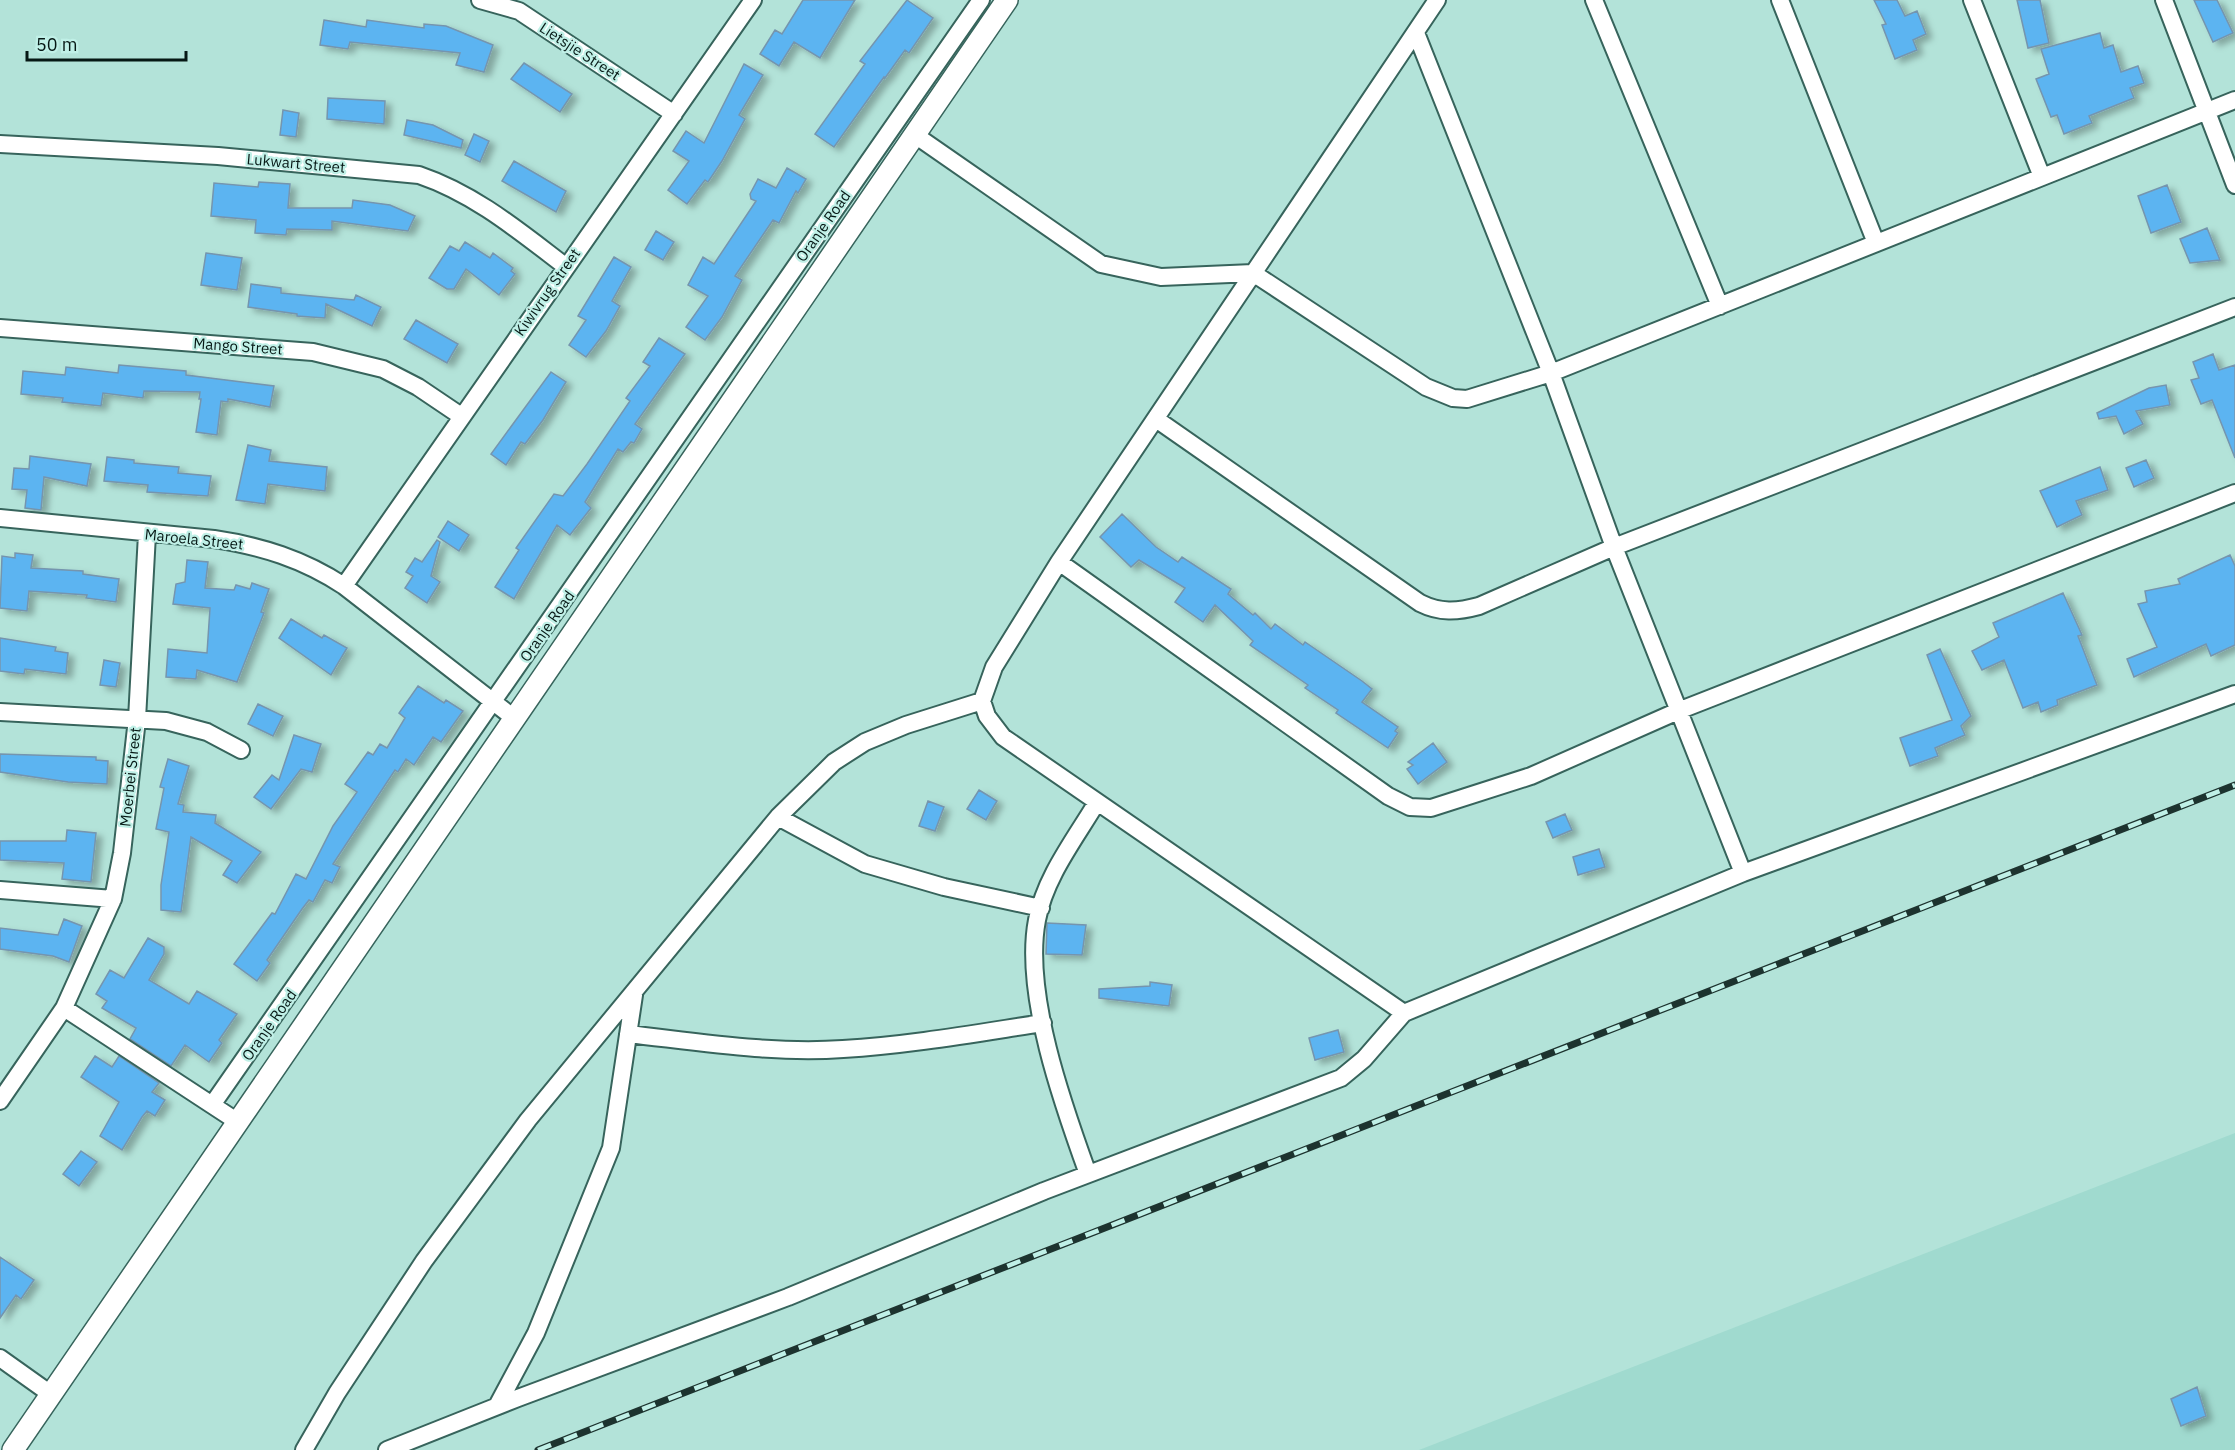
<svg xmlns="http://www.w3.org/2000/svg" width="2235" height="1450" font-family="'IBM Plex Sans',sans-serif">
  <defs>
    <filter id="shadow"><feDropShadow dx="6" dy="4" stdDeviation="3" flood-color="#0004"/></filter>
  </defs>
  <rect width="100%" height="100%" fill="#b3e3d9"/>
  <path fill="#a0dacf" d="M2235,1133V1450H1419Z"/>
  <path fill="#5cb4f1" stroke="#7595ae" stroke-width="1.5" filter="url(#shadow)" d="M803,0H855L820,58L794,42L779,66L760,54L775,30L782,34Z
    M907,0L933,18L909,53L905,50L885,78L884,77L834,147L815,134L865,64L860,61Z
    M1874,0H1897L1905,16L1917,11L1926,34L1913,40L1917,50L1895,59L1882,25L1886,24Z
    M2017,0H2040L2049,43L2028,48Z
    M2194,0H2217L2233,33L2213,42Z
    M324,20L366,27L367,20L424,28V24L446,26L493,45L484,72L456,65L460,53L350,42L348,49L320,45Z
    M2100,33L2104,48L2113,45L2121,72L2138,66L2144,83L2130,88L2134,98L2089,116L2092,123L2064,134L2057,115L2051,117L2036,79L2049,74L2041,49Z
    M524,63L572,94L560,112L511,79Z
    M744,64L763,75L739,115L745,119L722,161L708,182L705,180L687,204L668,190L689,161L673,151L686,131L704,143Z
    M328,98L385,101L384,124L327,119Z
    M283,110L299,113L296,137L280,135Z
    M407,120L433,125L463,140L461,148L404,135Z
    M474,134L489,141L480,162L465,155Z
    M514,161L566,191L556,212L502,181Z
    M787,168L806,179L798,193L796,191L779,223L773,220L735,276L742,280L722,317L705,340L686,327L708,296L688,285L703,257L714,264L756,201L751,199L750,194L758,179L776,188Z
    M259,182L290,184L288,208H352L353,200L390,205L415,216L408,231L332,221V230L287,229L286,235L255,233L256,220L211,216L214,183L258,187Z
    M2167,185L2181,222L2151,233L2138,196Z
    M2207,228L2220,260L2190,263L2180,239Z
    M656,231L674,242L663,260L645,250Z
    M465,242L490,258L493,253L513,268L511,271L515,274L499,295L466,269L454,289H447L429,278L450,246L459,251Z
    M206,253L242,258L237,290L201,285Z
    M614,257L631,267L612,301L620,306L606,331L586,357L569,345L586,320L578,316Z
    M251,284L281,288V293L354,300L356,295L381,307L372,326L326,304L325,318L297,316V314L248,307Z
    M416,320L458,344L447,363L404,339Z
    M659,338L685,354L635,424L642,429L634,443L631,442L623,452L618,449L585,502L591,508L570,535L557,525L514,599L495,587L519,550L516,548L554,494L563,496L587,464L630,401L626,398L650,366L643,362Z
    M2213,354L2219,370L2235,365V458L2212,400L2201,404L2191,380L2199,378L2193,362Z
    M119,365L186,371V375L274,386L270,407L228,399V402L221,401L217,435L196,432L201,399H199L200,392L144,391L143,398L103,393L101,406L62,402L63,398L21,394L23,371L65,375L66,367L118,373Z
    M551,372L566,382L543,420L525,444L521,442L506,465L491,454Z
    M2166,385L2170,405L2136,411L2143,424L2124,434L2116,416L2099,419L2097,413L2149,388Z
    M248,445L271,450L269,461L327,467L325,491L268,484L265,504L236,500Z
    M30,456L91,464L87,486L44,477L41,510L25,508L27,490L12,489L14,468L29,469Z
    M107,457L134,460V463L179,467L178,473L211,476L208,496L147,492L148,485L104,481Z
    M2146,460L2154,478L2134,487L2126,468Z
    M2100,467L2108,490L2076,501L2082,515L2057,527L2040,491Z
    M1122,514L1156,547L1178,562L1182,557L1231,589L1228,594L1253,615L1255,613L1271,629L1275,624L1303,645L1305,642L1362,681L1372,689L1362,702L1398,727L1395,731L1398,733L1388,748L1336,713L1338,710L1305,688L1308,685L1250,645L1253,641L1215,605L1203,622L1175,602L1185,588L1139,560L1131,567L1100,537Z
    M448,521L469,535L459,551L438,537Z
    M437,540L440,542L431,576L440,582L427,603L405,588L413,576L406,572L415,558L422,562Z
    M15,553L33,555L31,568L83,571V574L119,579L116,602L86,598L87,595L29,591L27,611L0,608L2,556L15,558Z
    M2230,555L2235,566V645L2211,656L2206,644L2134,677L2127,659L2157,647L2138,604L2147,602L2145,591L2180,584L2178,579Z
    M187,560L208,562L205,588L234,590L236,585L250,589L252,583L269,589L261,612L264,613L237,682L197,670L196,679L166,677L168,649L207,653L210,608L173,604L176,584L185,582Z
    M2063,593L2082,635L2078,636L2097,685L2057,700L2058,705L2041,712L2038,702L2023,708L2004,660L1982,670L1972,651L1999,637L1993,623Z
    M291,619L322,638L324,635L347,648L331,675L279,638Z
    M0,638L56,647L55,651L68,653L66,674L25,669L24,674L0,671Z
    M1940,649L1971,716L1961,726L1965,735L1935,748L1938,756L1910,766L1900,738L1952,720L1927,655Z
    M104,660L120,663L116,687L100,685Z
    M418,686L444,703L446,700L463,711L441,742L433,737L414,765L406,759L398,772L395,770L333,864L340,867L332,883L325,880L313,902L309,900L302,909L267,960L270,963L257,981L234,964L272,913L275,914L296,874L306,879L333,826L357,792L345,784L368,752L373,755L380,744L387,748L405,718L399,713Z
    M258,704L283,716L273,736L248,724Z
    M294,735L321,744L312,772L301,769L271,809L254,797L272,775L279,780Z
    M1433,743L1447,762L1418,784L1407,769L1413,765L1408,762Z
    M0,754L96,757V760L108,761L107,784L68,782L0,772Z
    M168,759L189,766L178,804L184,805L183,812L216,815L215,823L261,852L237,883L223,875L232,861L191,837L181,912L161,910V885L169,832L156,829L164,788L160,787Z
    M979,790L997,801L986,820L967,809Z
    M928,801L944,807L935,831L919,826Z
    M1565,814L1572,830L1553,838L1546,822Z
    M67,830L96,833L91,882L62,879L64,863L0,860V841H66Z
    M1599,849L1605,867L1578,875L1573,857Z
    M64,919L82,926L69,962L53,956L0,949V928L58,935Z
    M1047,923L1086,925L1082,955L1046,954Z
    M148,938L164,947V954L149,980L189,1004L197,991L237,1014L219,1040L222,1043L209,1062L185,1045L171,1066L130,1039L136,1028L102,1008L107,1001L96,994L110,970L124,978Z
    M1150,982L1172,985L1169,1006L1099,998V989L1150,986Z
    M1338,1030L1344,1052L1315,1060L1309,1038Z
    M95,1056L112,1067L119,1056L159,1083L152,1092L165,1100L155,1116L147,1111L142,1117L122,1150L100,1136L119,1102L81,1077Z
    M81,1151L97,1162L79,1186L63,1174Z
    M0,1257L34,1280L21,1299L16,1295L0,1318Z
    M2197,1387L2206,1416L2181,1426L2171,1399Z"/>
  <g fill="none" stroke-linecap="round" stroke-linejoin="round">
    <g stroke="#37645c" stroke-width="20">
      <path id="minor" d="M480,0L519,11L674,114
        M1437,0L1059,562L994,667L982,701L987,716L1003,737L1404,1013L1743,873L2235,694
        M1594,0L1720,306
        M1780,0L1876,243
        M1972,0L2042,177
        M2164,0L2235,185
        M1416,33L1551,373L1614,547L1743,873
        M915,135L1101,264L1161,277L1253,273L1426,387L1453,398L1467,399L1551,373L2235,100
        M0,144L218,156L419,175C475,194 519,231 565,266
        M0,328L313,352L383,369L418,387L461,416
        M1156,419L1420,603C1440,613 1457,612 1479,606L1614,547L2235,307
        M0,518L214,539C261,546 303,559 344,586L514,718
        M1059,562L1388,796L1410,807L1431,808L1531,776L1678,711L2235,493
        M344,586L753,0
        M0,712L166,721L207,732L241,750
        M778,817L865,864L944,887L1041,908
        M0,890L113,899
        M64,1008L212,1105L981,0
        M628,1034C699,1042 772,1054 843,1049C910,1045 977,1033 1043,1023
        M0,1101L64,1008L113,899L122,853L137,719L147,534
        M212,1105L238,1122
        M1088,1174C1063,1105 1023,993 1037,920C1045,877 1075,839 1097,802
        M0,1358L52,1395
        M497,1406L536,1333L611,1148L634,995
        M304,1450L337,1393L424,1261L528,1120L778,817L834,762L865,742L906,725L982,701
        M387,1450L518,1398L788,1297L1044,1191L1341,1078L1364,1059L1404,1013"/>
    </g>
    <g stroke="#37645c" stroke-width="24">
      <path id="tertiary" d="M13,1450L1007,0"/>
    </g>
    <use href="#minor" stroke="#fff" stroke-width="16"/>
    <use href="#tertiary" stroke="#fff" stroke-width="21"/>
    <g stroke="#1d332f" stroke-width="7">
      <path id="rail" d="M538,1450L2235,785"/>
    </g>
    <use href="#rail" stroke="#c0f0e7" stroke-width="4.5" stroke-dasharray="14" stroke-linecap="butt"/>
  </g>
  <g text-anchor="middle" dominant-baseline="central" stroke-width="4.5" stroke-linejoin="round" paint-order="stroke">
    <g font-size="15" fill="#061815" stroke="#c0f0e7">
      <text transform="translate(580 51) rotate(33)">Lietsjie Street</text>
      <text transform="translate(296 163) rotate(5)">Lukwart Street</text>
      <text transform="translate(823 226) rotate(-55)">Oranje Road</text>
      <text transform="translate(547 292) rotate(-55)">Kiwivrug Street</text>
      <text transform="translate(238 346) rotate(4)">Mango Street</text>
      <text transform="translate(194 539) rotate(6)">Maroela Street</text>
      <text transform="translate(547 626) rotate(-55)">Oranje Road</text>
      <text transform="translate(130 777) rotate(-84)">Moerbei Street</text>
      <text transform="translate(269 1025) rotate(-55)">Oranje Road</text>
    </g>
  </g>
  <path d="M27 51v9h159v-9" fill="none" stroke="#061815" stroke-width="3"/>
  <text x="36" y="51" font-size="18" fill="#061815" stroke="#c0f0e7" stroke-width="4.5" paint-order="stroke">50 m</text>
</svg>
